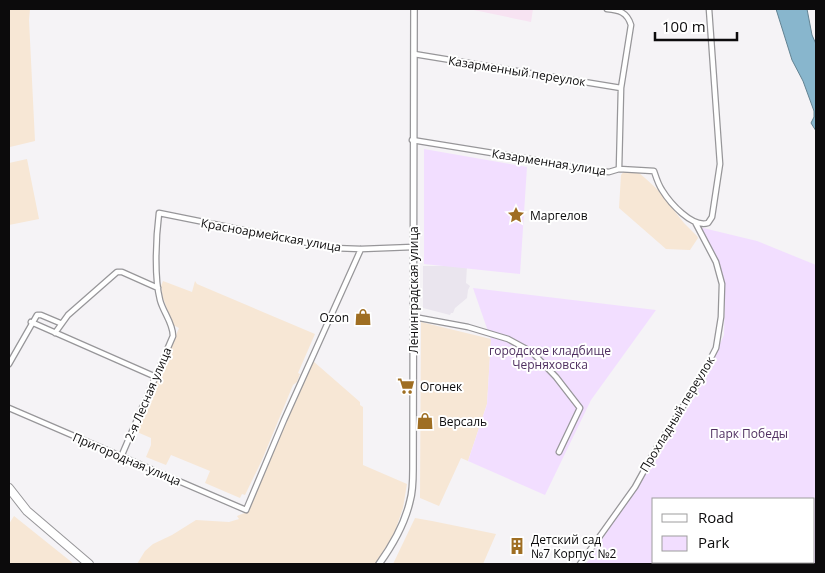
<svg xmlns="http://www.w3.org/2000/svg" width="825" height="573" font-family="'Open Sans',sans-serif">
  <rect width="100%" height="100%" fill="#f5f3f6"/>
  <path fill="#eae5ee" d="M423,266H467L466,283L470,286L468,290L467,298L455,308L453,313H451L450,315L423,308Z"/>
  <path fill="#f7e7d5" d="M9,9H30L29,20L35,141L10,147L9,124Z
    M27,159L39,219L9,225V163Z
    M624,171L639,173L645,178L657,189L684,223L697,236L698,238L690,250L666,249L619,208L621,175Z
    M163,281L192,292L195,281L197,284L315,334L298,373L300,374L297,382L293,385L262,460L245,495L242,494L240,498L205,483L210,471L171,455L166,465L146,457L151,445V438L137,432L138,429L136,428L144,410L143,408L146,406L179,328L173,325L163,298L161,286Z
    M421,322L491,339L487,404L468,461L461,458L439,506L420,498Z
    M313,361L360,402V405L363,407V465L407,484L403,508L394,534L375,564H137L145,551L153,544L172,535L196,520L229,522L239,519L237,516L247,512Z
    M14,516L74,564H9V524Z
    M415,518L432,521L496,534L483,564H393Z"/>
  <path fill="#f7e3f2" d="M469,9H533L531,22Z"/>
  <path fill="#f2deff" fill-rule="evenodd" d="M424,149L527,167L520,274L424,264Z
    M699,227L757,241L816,265V564H586L686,411L704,379L724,335L725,289L716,259ZM654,499H814V562H654Z
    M473,288L656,310L591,400L545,495L468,461L487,404L491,340Z"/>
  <path fill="#88b6cd" stroke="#638393" d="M776,9H807L812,35L816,44V131L811,123L814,117V111L803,81L792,60Z"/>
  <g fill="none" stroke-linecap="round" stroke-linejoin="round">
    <g stroke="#979699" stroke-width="7">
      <path id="minor" d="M607,9C619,10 627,12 631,25L621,88L619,169
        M414,54L621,88
        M412,140L548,162L588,170L609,172L619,169
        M619,169L654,171C656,177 658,184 662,190C670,203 692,228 708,223L712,217L720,164L709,9
        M414,317L468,327L508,339L532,352L556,377L580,408L559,452
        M31,322L156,377
        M55,333L68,315L117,272H122L158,288
        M9,364L37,315H41L60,323
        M9,408L246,510L284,420L361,249
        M121,457L173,336C173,323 163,312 160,300C154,277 156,237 159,213L333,248L361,249L413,247
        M580,564L635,487L657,447L698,383L716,348L721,317L722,284L716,262L695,222"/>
    </g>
    <g stroke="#979699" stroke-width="8">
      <path id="tertiary" d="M379,564C392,546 405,523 410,501C413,491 413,480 413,469L414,9"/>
    </g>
    <g stroke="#979699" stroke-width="10">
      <path id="primary" d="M9,488L27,511L89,564"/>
    </g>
    <use href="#minor" stroke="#fff" stroke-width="4.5"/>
    <use href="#tertiary" stroke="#fff" stroke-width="5.5"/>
    <use href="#primary" stroke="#fff" stroke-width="8"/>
  </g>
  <defs>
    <g id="sight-bare" transform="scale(1.35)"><path d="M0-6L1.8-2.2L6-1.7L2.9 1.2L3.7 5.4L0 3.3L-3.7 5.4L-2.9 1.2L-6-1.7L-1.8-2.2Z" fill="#9f6e22" stroke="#fff" stroke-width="2.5" paint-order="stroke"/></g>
    <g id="shop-bare" transform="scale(1.35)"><path d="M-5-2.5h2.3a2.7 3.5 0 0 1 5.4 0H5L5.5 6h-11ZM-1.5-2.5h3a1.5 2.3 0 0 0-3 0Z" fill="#9f6e22" stroke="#fff" stroke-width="2.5" paint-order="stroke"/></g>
    <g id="supermarket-bare" transform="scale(1.35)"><path d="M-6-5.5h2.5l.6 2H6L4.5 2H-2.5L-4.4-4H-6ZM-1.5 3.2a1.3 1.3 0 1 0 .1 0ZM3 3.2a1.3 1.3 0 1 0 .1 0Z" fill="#9f6e22" stroke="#fff" stroke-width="2.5" paint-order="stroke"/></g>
    <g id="building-bare" transform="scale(1.35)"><path d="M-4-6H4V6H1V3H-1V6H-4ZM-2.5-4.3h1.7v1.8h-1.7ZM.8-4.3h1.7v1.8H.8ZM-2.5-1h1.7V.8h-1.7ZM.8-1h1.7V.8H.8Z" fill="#9f6e22" stroke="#fff" stroke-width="2.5" paint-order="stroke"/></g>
  </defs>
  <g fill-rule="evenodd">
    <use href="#sight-bare" x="516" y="215"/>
    <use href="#shop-bare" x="363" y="317"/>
    <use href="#supermarket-bare" x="406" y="386"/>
    <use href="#shop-bare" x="425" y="421"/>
    <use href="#building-bare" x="517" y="546"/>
  </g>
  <g text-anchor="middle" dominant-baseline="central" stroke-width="4" stroke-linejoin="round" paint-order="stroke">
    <g font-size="12" fill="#0c0b0c" stroke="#fff">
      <text transform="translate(517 71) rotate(9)">Казарменный переулок</text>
      <text transform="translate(549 162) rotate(9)">Казарменная улица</text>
      <text transform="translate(271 235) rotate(10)">Красноармейская улица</text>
      <text transform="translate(413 290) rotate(-90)">Ленинградская улица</text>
      <text transform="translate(148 394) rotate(-67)">2-я Лесная улица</text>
      <text transform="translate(677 414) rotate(-59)">Прохладный переулок</text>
      <text transform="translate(127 459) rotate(23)">Пригородная улица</text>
    </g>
    <g font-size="12" fill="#0c0b0c" stroke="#fff" text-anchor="start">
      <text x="530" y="215">Маргелов</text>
      <text x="349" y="317" text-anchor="end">Ozon</text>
      <text x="420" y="386">Огонек</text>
      <text x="439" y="421">Версаль</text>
      <text x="531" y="539">Детский сад<tspan x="531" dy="14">№7 Корпус №2</tspan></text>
    </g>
    <g font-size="12" fill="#4f2f60" stroke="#fff">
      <text x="550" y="350">городское кладбище<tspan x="550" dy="14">Черняховска</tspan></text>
      <text x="749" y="433">Парк Победы</text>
    </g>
  </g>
  <rect width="825" height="573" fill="none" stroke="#0c0b0c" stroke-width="20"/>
  <rect x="652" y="498" width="162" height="65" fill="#ffffff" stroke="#9e9d9e"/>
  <rect x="662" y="514" width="25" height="8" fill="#ffffff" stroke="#9e9d9e"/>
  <text x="698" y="523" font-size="15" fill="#0c0b0c">Road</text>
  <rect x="662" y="536" width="25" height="15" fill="#f2deff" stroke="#9e9d9e"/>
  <text x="698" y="548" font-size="15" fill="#0c0b0c">Park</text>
  <path d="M655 32v8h82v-8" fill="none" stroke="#0c0b0c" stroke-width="2.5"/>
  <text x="662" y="32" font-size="15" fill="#0c0b0c" stroke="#ffffff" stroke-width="4" paint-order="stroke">100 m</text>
</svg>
